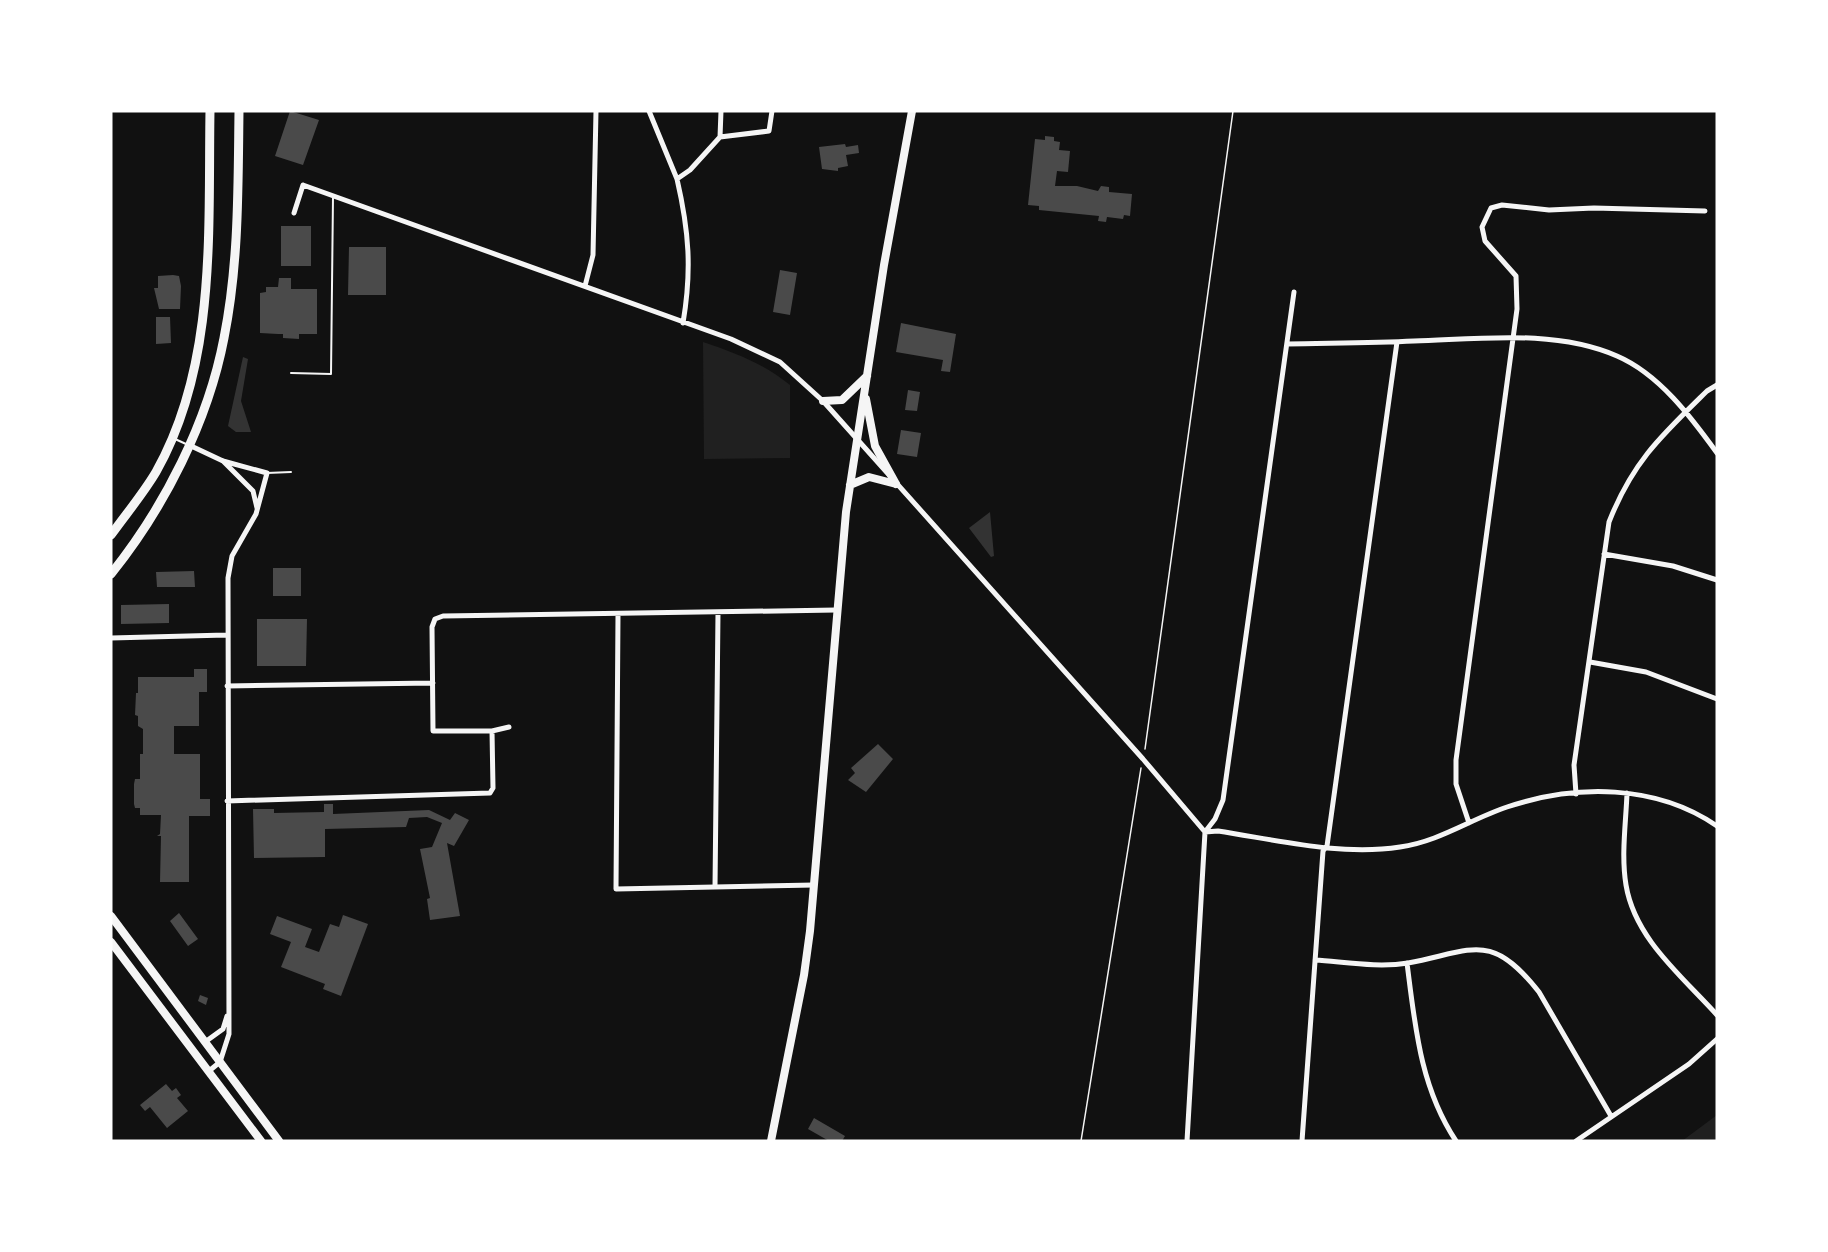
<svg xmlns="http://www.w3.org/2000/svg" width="1828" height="1252" font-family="Helvetica,sans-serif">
  <rect width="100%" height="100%" fill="#111"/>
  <path fill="#202020" d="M703,342C735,353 763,363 790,385V458L704,459Z
    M1717,1115V1141H1682Z"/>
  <path fill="#333" d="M243,357L248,359L241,401L251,432H236L228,426Z
    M990,512L994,556L991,557L969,528Z"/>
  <path fill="#4a4a4a" d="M290,111L319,120L303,165L275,156Z
    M1045,136L1054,137V141L1060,142L1059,150L1070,151L1068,172L1057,171L1055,186H1077L1098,191L1101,186L1109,187V192L1132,194L1130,216L1124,215L1123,219L1107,217L1106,222L1098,221L1099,216L1039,210V206L1028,205L1035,139L1045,140Z
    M845,144L846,147L858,145L859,153L846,155L848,166L838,168V171L822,169L819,147Z
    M281,226H311V266H281Z
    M349,247H386V295H348Z
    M780,270L797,273L790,315L773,312Z
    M173,275L179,276L181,286L180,309H159L154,288H158V276Z
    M279,278H291V289H317V334H299V339L283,338V334H278L260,333V293L266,292V287H278Z
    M156,317H170L171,343L156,344Z
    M901,323L956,334L950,372L941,371L943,360L896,352Z
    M908,390L920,392L917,411L905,410Z
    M901,430L921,433L917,457L897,454Z
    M273,568H301V596H273Z
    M194,571L195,587H157L156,572Z
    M169,604V623L121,624V605Z
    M257,619H307L306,666H257Z
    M194,669H207V692H199V726H174V754H200V799H210V816H189V882H160L161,836H157L160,834L161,815H140V808H135L134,804V784L135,779H140V754H143V729L138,726V716L135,715L136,693H138V677H194Z
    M878,744L893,759L866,792L848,780L855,773L851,768Z
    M324,804H333V814L429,810L450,820L455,813L469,820L454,846L447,843L460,916L430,920L427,899L430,898L420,849L432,847L442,823L427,817L409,818L406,827L325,829V857L254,858L253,809H274V813L324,812Z
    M179,913L198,939L188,946L170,921Z
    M343,915L368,924L341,996L323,989L325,984L281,967L291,942L270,934L277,916L312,929L305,947L319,952L330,924L339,927Z
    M200,995L208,998L206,1005L198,1001Z
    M166,1084L172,1091L176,1088L181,1095L177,1098L188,1111L167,1128L150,1107L145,1111L140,1105Z
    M814,1118L845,1136L842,1141H829L808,1129Z"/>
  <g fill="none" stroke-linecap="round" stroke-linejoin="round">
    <path stroke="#f5f5f5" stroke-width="1.5" d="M1145,749L1233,111
      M1081,1141L1141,768"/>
    <path stroke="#f5f5f5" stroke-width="2" d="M291,373L331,374L333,197
      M175,439L186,444
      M267,473L291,472"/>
    <path stroke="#f5f5f5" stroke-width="5" d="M649,111L677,179
      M720,137L721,111
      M294,213L303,185L731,339L780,362L823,401L1143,759L1205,832
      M585,286L593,255L596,111
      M683,323C692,270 689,231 677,179L690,170L720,137L769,131L772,111
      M1287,344C1329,343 1372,343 1414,341C1480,339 1555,329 1617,356C1659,374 1691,417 1717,453
      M189,445L223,461L267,473L256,514L232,556L228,578L229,1034L220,1062L209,1071
      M223,461L253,491L257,508
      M1604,554L1673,566L1717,580
      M618,615L616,889L814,885
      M111,638L226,635
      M1590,662L1646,672L1717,699
      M227,686L433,683
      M509,727L492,731H433L432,627L435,619L443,616L836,610
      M1627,793C1626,822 1621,855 1626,885C1635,939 1682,976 1717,1015
      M1576,794L1574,765L1609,522C1633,461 1662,435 1707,391L1717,385
      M227,801L490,793L493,788L492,731
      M1469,823L1456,784V760L1517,309L1516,276L1485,241L1482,227L1491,208L1502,205L1549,210L1594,208L1705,211
      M1205,832L1218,831C1277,840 1340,856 1400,847C1438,842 1471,819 1507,807C1576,784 1656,784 1717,826
      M715,887L718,613
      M1315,960C1345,962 1378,968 1408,963C1473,951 1490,930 1539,992L1611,1116
      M1407,963C1415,1025 1420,1087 1456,1141
      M205,1042L223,1029L227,1016
      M1187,1141L1205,832L1215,819L1223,800L1294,292
      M1302,1141L1323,851L1327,846L1397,342
      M1576,1141L1689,1064L1717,1039"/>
    <path stroke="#f5f5f5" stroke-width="8" d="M866,399L875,446L896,484
      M823,401L842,400L867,376
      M850,485L869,477L896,484
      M771,1141L804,975L810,931L846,512L884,265L912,111"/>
    <path stroke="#f5f5f5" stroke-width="8" d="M111,916L279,1141
      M111,942L261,1141"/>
    <path stroke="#f5f5f5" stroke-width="9" d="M111,535C126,514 143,494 156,472C217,364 208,230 210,111
      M111,574C164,508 208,422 224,338C239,263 238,187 239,111"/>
  </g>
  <rect width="1828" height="1252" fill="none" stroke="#ffffff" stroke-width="225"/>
</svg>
